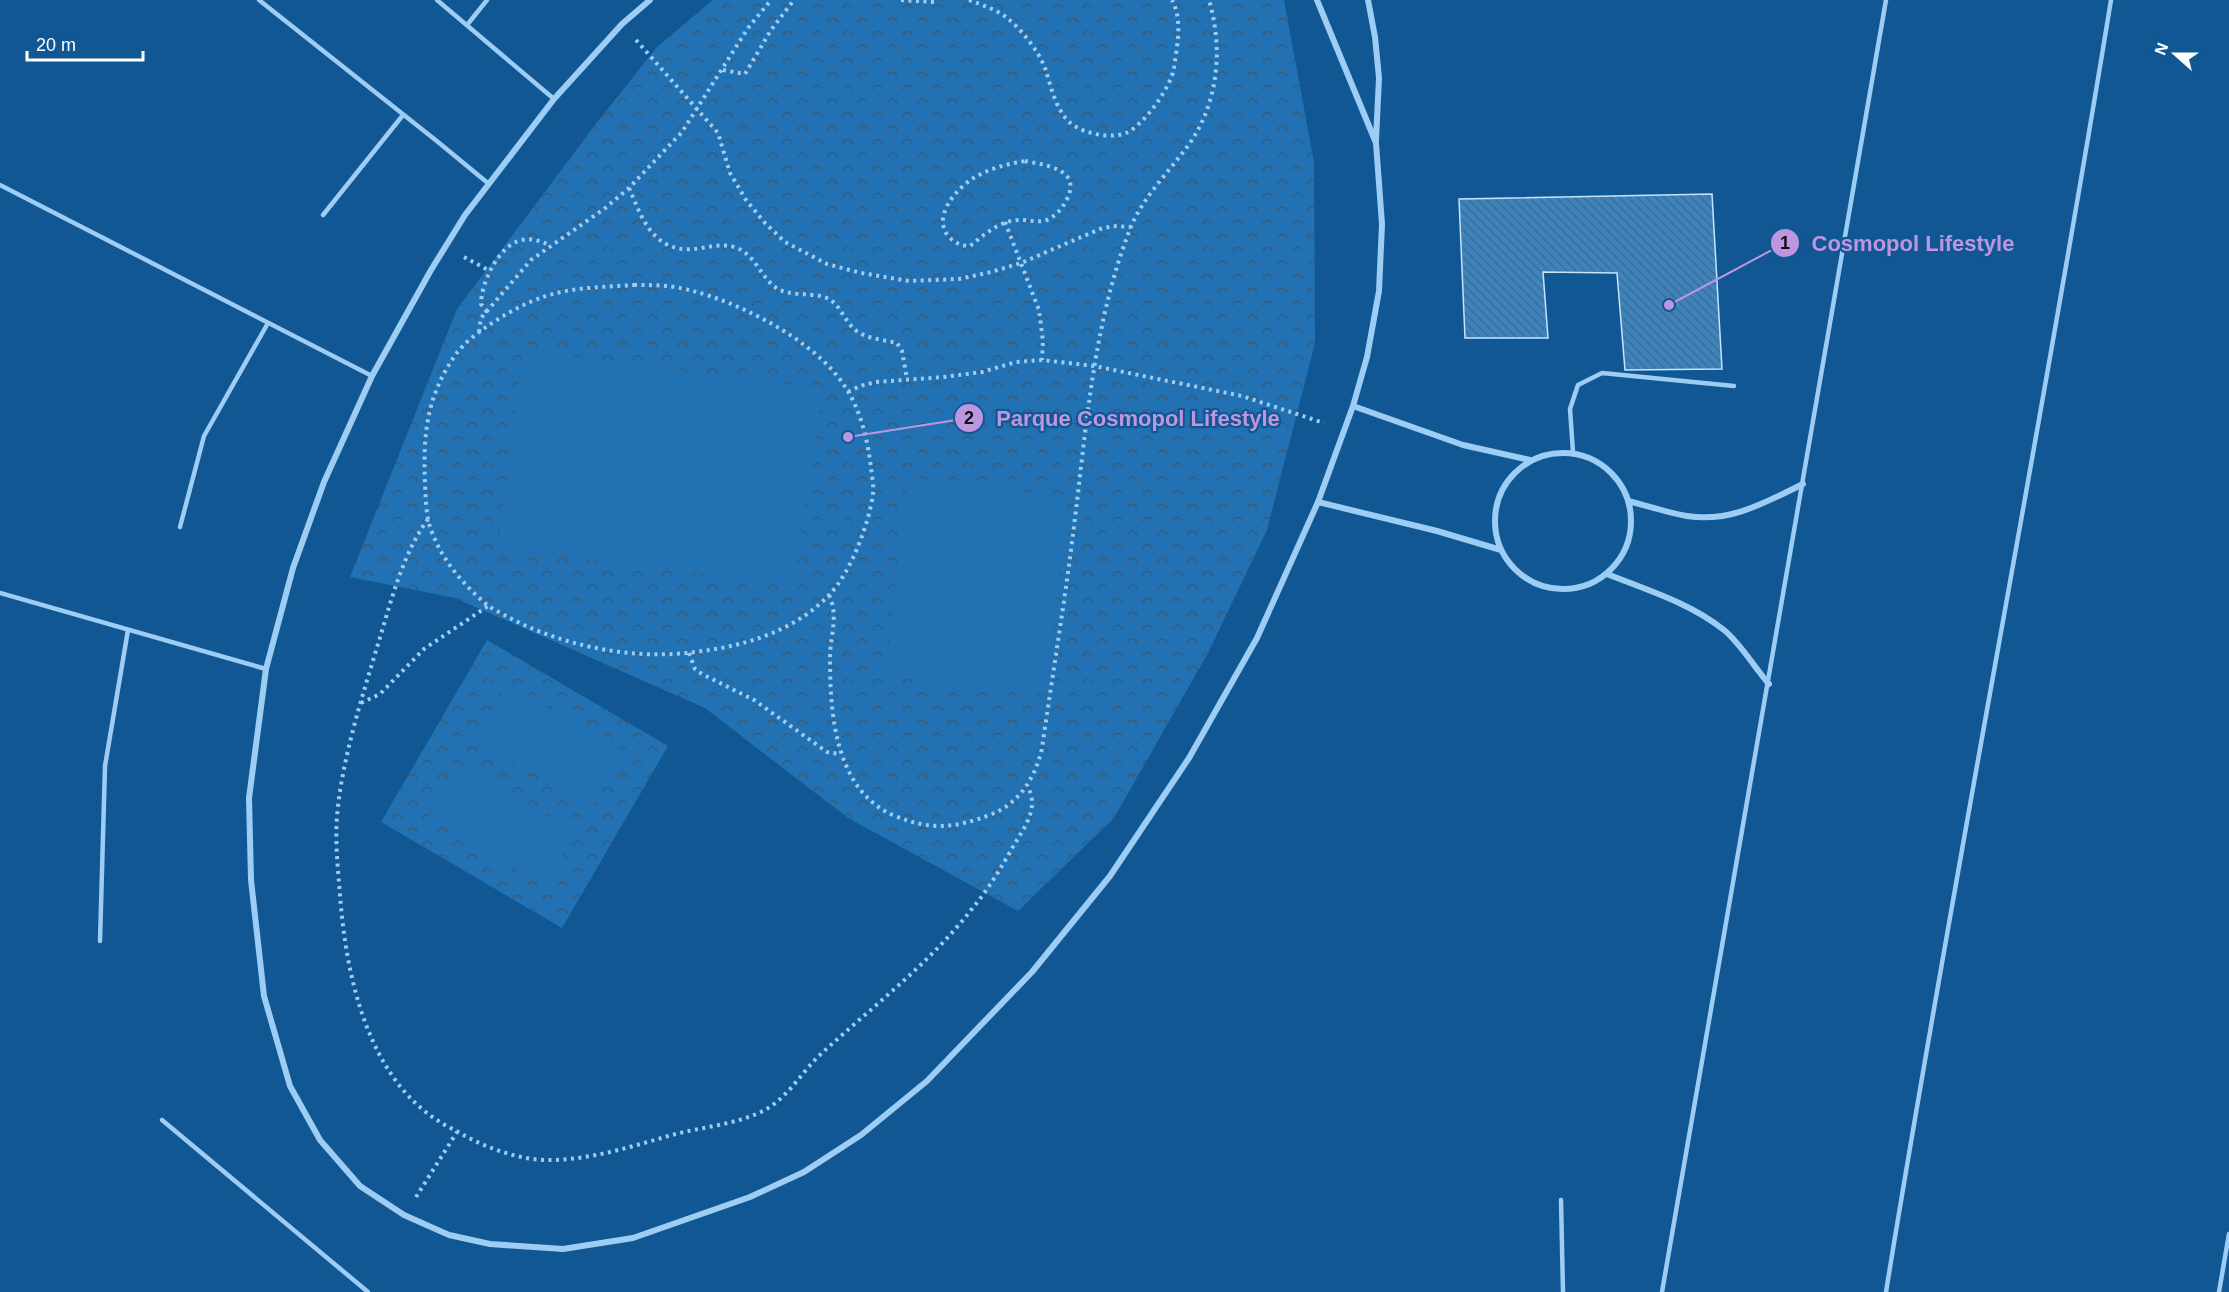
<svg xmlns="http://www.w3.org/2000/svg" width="2229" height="1292" font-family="Helvetica,sans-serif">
  <defs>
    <pattern id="park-crowns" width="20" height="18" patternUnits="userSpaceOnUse" patternTransform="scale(1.5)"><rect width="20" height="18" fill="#2171b3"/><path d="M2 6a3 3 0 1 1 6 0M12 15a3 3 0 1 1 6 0" fill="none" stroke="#3b5b75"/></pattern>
    <pattern id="building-back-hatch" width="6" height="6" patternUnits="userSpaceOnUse" patternTransform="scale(1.5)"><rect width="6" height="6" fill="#3d83be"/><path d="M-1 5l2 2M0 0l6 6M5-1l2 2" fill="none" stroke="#436d90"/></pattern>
  </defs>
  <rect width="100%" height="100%" fill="#105794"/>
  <path fill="url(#park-crowns)" d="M713,0H1284L1314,162L1315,343L1267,530L1208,653L1114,818L1018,911L848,818L705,708L455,598L350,577L457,309L595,125L657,47Z
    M487,640L668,746L562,928L381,822Z"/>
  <path fill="#2171b3" d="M523,352L823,388L793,584L498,548Z
    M908,478L1068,497L1045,694L885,676Z
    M507,684L624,752L592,807L476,738Z
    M459,763L576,832L545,885L428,817Z"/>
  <path fill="url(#building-back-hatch)" stroke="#c5e4fe" stroke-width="1.5" d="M1712,194L1722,369L1625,370L1617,273L1543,272L1548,338H1465L1459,199Z"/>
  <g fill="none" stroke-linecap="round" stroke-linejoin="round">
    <path stroke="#9dcdf4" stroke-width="4" stroke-dasharray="3 4.5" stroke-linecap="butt" d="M901,0L934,2L938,0
      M969,0C982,5 995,9 1006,17C1021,29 1038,50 1045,68C1051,86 1056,113 1073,125C1086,134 1111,139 1126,133C1144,125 1171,87 1174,68C1177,45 1183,21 1172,0
      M636,40L718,133L730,173L746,200L765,223L785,242L827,264L861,273L909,281L959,279L991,272L1021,263L1100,229L1113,226L1131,227
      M723,70L745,74L771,30L794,0
      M1025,161C1045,165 1082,169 1067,199C1063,207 1058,214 1049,219C1040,224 1028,219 1018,220C999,221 984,235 970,246C962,246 955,243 949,237C932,218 954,191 972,179C988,169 1006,164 1025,161Z
      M629,188C638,208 645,232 666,244C693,258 712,239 737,248C755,255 761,277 775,287C788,297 808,292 824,297C841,302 843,322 858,332C869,339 884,340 897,343L902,351L907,379
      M1005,222L1039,310L1043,341L1042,360
      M464,257L490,271
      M634,285C645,285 656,285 667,286C721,292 805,334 838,377C859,403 867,435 871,468C872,476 874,486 873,494C869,524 850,574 829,595C792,634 737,648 686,653C628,659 560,645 508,617C501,613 492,609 486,604C465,586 444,562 434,537C426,521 426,503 425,485C423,435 426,397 456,354C471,333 518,305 543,297C571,287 605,287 634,285Z
      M487,312L481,304C481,284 497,249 518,241C530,237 540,241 550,245
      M479,332L481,318L531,260L604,209L629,188L682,132L748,28L771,0
      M848,392L860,386L876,382L944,377L982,372L1016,362L1042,360L1094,366L1242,396L1324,423
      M428,519C402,555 391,602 378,644C362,697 341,763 337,817C335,843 338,869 340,895C346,975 367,1077 440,1122C448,1127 457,1131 465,1136C492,1150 523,1161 553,1160C594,1159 633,1146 672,1135C701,1127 733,1125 761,1112C788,1099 801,1072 822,1053C872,1007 929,964 971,910C988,890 1001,868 1014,845C1025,827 1040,806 1027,786
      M829,595C839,616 830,636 830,658C830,714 835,791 895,816C932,831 956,828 992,814C1020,803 1036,776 1042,748C1053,671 1066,595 1075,518C1087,421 1094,322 1130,229C1142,199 1165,176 1184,151C1218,108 1224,51 1209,0
      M689,653L695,669L702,674L754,700L827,752L840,754
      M361,703L380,694L424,649L488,606
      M416,1197L457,1132"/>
    <path stroke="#9dcdf4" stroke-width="4.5" d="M259,0L438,142L489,184
      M437,0L554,99
      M467,25L487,0
      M0,185L372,376
      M323,215L403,115
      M1573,452L1570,409L1578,385L1602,373L1734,386
      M180,527L204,436L268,323
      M0,593L266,669
      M100,941L105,766L128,630
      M162,1120L368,1292
      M1561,1200L1563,1292
      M1662,1292L1886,0
      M1886,1292C1956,860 2041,432 2111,0
      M2219,1292L2229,1234"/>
    <path stroke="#9dcdf4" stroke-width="6" d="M650,0L622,24L554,99L465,215L431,270L372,376L324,482L293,568L266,669L249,798L251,880L264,996L290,1086L320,1140L360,1186L404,1215L449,1235L490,1244L563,1249L633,1238L750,1197L804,1172L861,1135L927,1081L1032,972L1110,876L1189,758L1257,638L1318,502L1353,406L1367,357L1379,291L1382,224L1376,143L1317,0
      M1368,0L1375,37L1379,78L1376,140
      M1353,406L1463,445L1530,460
      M1495 521a68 68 0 1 1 136 0a68 68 0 1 1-136 0Z
      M1628,501C1648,506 1668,513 1687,516C1730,523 1766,502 1803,484
      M1318,502L1437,531L1501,550
      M1607,574C1647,590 1690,603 1724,630C1740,643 1755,668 1769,684"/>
  </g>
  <path fill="none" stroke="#bd96df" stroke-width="2" d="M1669 305L1785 243M848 437L969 418"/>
  <g fill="#bd96df" stroke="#105794" stroke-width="2">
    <circle cx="1669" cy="305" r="6"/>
    <circle cx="848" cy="437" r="6"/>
    <circle cx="1785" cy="243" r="15"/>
    <circle cx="969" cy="418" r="15"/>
  </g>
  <g font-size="18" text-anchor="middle" font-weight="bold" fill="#111">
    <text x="1785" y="249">1</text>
    <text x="969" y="424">2</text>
  </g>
  <g font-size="22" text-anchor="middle" font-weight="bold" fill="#bd96df" stroke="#105794" stroke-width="4.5" stroke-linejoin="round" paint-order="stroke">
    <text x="1913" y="251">Cosmopol Lifestyle</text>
    <text x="1138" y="426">Parque Cosmopol Lifestyle</text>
  </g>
  <g transform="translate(2175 54) rotate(291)" stroke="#105794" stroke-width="4.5" paint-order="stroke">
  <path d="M0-4.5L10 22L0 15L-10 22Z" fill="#ffffff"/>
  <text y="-9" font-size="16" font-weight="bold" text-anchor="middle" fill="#ffffff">N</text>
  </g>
  <path d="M27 51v9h116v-9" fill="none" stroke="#ffffff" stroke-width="3"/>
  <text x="36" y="51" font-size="18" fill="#ffffff" stroke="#105794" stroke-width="4.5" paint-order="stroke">20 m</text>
</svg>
